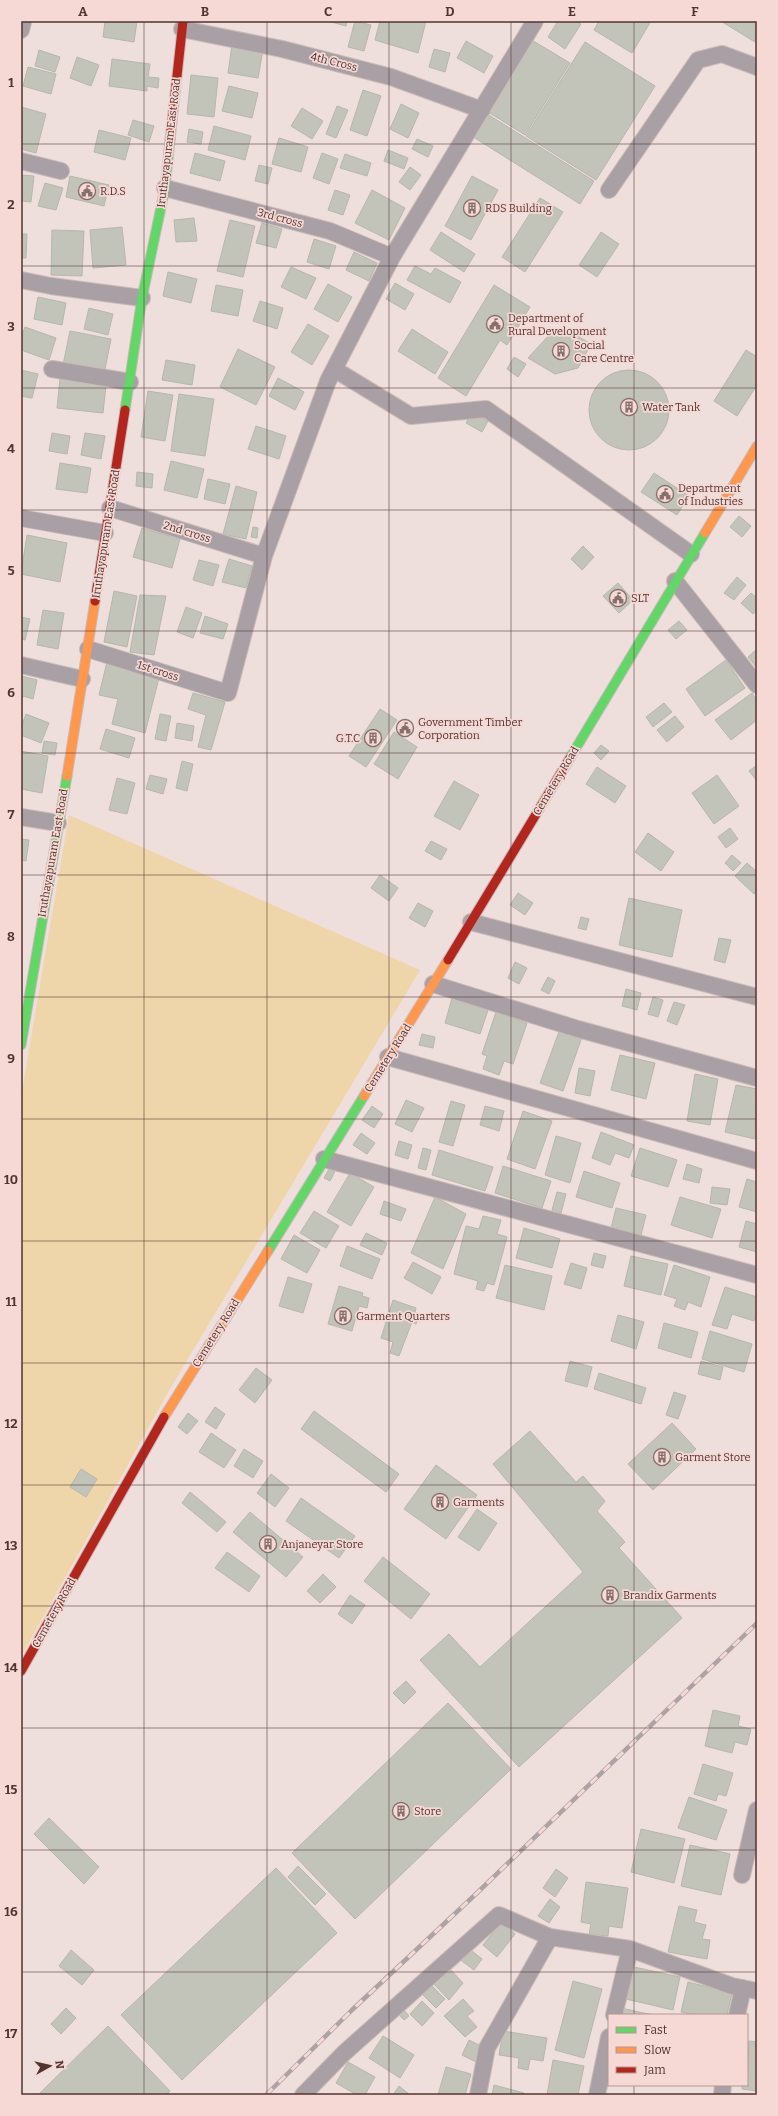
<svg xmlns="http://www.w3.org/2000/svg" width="778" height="2116" font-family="Bitter,serif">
  <rect width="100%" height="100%" fill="#eededc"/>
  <path fill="#efd5aa" d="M69,815L420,970L170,1389L21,1657V1097Z"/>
  <path fill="#c2c4ba" stroke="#b5b7ad" d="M105,21H137L134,42L103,37Z
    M328,21H347L346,26Z
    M355,21L371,25L364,51L348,47Z
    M380,21H426L418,53L375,40Z
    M558,21H575L581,24L565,49L548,37Z
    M599,21H651L632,53L594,30Z
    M725,21H757L755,42L724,23Z
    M530,39L570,63L525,135L485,110Z
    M466,41L493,56L484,73L457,58Z
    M585,42L655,86L596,180L526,136Z
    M232,45L263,50L258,78L228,73Z
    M434,49L450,53L445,72L429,67Z
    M39,50L60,57L55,72L35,66Z
    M77,57L99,65L91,86L70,78Z
    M112,59L150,64L148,77L159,78L158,88L147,86V91L109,86Z
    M28,67L56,74L51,94L23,86Z
    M191,75L218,78L214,117L187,114Z
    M229,86L258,93L252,118L222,111Z
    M363,90L381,96L367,136L350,130Z
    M401,104L419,113L408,138L390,129Z
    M337,106L348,110L336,138L326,134Z
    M21,107L46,114L36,153L21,149Z
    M302,108L323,121L312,139L291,126Z
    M484,112L594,181L580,204L470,135Z
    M133,120L154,126L149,142L128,135Z
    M214,126L251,136L245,160L208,150Z
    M189,129L203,132L201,144L187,142Z
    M99,130L131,138L125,160L94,152Z
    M279,138L308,147L301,172L272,164Z
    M417,139L433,146L428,157L412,149Z
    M388,150L408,158L404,169L384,161Z
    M195,153L225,161L220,181L190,173Z
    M322,153L338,159L329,184L313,178Z
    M345,154L371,163L367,176L340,168Z
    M259,165L272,168L268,184L255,181Z
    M410,167L421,175L410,190L399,182Z
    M21,175L34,176L31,202L21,201Z
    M70,176L109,185L104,206L66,197Z
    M472,176L498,190L471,240L445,226Z
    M45,183L63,188L56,210L38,206Z
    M335,190L350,195L343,215L328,210Z
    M372,190L405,208L389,240L355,223Z
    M540,198L563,212L525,272L502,257Z
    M194,218L197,241L176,242L174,220Z
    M230,220L255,226L243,277L217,271Z
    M262,223L282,229L276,248L256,243Z
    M122,227L126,265L93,268L90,230Z
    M52,230L84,231L82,276L51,275Z
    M441,232L475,254L464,272L430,250Z
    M601,232L619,244L597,277L579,265Z
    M21,234H27L26,258H21Z
    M314,239L336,246L329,269L307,262Z
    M354,252L377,263L369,281L346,270Z
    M415,266L431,274L435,268L461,282L450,303L407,280Z
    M291,267L316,278L306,299L281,287Z
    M168,272L197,279L191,303L163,296Z
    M395,283L414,294L405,310L386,299Z
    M328,284L352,297L338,322L314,309Z
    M216,285L243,290L238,316L211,311Z
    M494,285L530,307L507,345L500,340L466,396L438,378Z
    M38,297L66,303L62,325L34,319Z
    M260,301L283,308L277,329L253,321Z
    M89,308L113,314L108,335L84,329Z
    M308,324L329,336L312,365L291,352Z
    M25,327L56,338L49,360L21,350V338Z
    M412,329L448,352L435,374L398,351Z
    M70,331L111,339L104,374L63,365Z
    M550,334H574L591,344L578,368L555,374L528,358Z
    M238,349L275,367L256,405L220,387Z
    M746,350L757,357V385L737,416L714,401Z
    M514,357L526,364L518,377L507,369Z
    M166,360L195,365L192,385L162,380Z
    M589 410a40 40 0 1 1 80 0a40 40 0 1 1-80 0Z
    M21,370L38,374L32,398L21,396Z
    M278,378L304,392L295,410L269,396Z
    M60,379L106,385L103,413L57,408Z
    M148,391L173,395L165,441L141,437Z
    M179,394L214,399L205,456L171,451Z
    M472,412L488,421L482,432L466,423Z
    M256,426L286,436L279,459L248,449Z
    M52,433L70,436L67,454L49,451Z
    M85,433L105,436L101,459L81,455Z
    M171,461L204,469L197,498L164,490Z
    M60,463L91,468L87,493L56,489Z
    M137,472L153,474L152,488L136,486Z
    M654,473L689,496L677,515L641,492Z
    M208,479L230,484L225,504L204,499Z
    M236,486L257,492L246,539L223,534Z
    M739,516L751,526L742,537L730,527Z
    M253,527L258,528L257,538L251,537Z
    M142,528L180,539L172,568L133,557Z
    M27,535L67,543L60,582L21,574Z
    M583,546L594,557L582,570L571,559Z
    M229,559L252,566L246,588L222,582Z
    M199,560L219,565L213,586L193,580Z
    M737,577L746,585L734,600L724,593Z
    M618,583L633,600L619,613L603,596Z
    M114,591L137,596L127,647L104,642Z
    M751,593L757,598V609L753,614L741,603Z
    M140,595L166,596L154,655L130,652Z
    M186,607L202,613L193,638L177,632Z
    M43,610L64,613L58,649L37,645Z
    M205,616L228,624L223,639L200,633Z
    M21,617L30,619L25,640L21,639Z
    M679,621L687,630L676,639L668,630Z
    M757,649V668L748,657Z
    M726,660L745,688L705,716L686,689Z
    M107,662L160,674L145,733L112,724L118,699L99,695Z
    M21,676L37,680L33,699L23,696L21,701Z
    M193,693L225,702L211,750L198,747L206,715L188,709Z
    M752,693L757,701V720L731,740L715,720Z
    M664,703L672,712L653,727L646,717Z
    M380,709L397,720L366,767L349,756Z
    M26,714L49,723L41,743L21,735V727Z
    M160,714L171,716L166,741L155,739Z
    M675,716L684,727L667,742L657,730Z
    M177,723L194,726L192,741L175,738Z
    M106,729L135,738L129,758L100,749Z
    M394,732L417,747L398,779L374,764Z
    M44,741L57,743L55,755L42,753Z
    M601,745L609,751L601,760L594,753Z
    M21,751L48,756L42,793L21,789Z
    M182,761L193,764L187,791L176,788Z
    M757,765V781L749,771Z
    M597,767L626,786L615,803L586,784Z
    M150,775L167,779L163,794L146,789Z
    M717,775L739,806L714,824L692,793Z
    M117,778L135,783L127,814L109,810Z
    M454,781L479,795L460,830L434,816Z
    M730,828L738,839L726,848L718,837Z
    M648,833L674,852L661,871L635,852Z
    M21,839L29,840L26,861L21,860Z
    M431,841L447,849L441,860L425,851Z
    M732,855L741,863L733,871L725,863Z
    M747,863L757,872V891L754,894L735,876Z
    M380,875L398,888L389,901L371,888Z
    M518,893L533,903L525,915L510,905Z
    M629,898L682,910L672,957L619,945Z
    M418,903L433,911L425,927L409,918Z
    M581,917L589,919L586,930L578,928Z
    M719,938L731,940L725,963L714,960Z
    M515,962L527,968L519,984L508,978Z
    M548,977L555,981L549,994L541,990Z
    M626,989L641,993L637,1010L622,1006Z
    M653,997L663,1000L658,1017L648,1014Z
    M452,998L488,1010L480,1034L445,1023Z
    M674,1002L685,1005L677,1025L667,1021Z
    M496,1012L527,1023L513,1064L504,1061L499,1075L483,1069L487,1056L482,1054Z
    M560,1029L582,1037L563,1091L540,1083Z
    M422,1034L435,1037L433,1048L419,1045Z
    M620,1055L655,1063L646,1099L611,1090Z
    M579,1068L595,1071L590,1096L575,1093Z
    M695,1074L718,1079L710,1125L687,1121Z
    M736,1085L757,1089L755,1139L725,1132Z
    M406,1100L424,1108L412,1132L395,1124Z
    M451,1101L465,1105L453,1146L439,1142Z
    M372,1106L383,1114L374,1128L362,1120Z
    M485,1106L504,1111L499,1131L480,1125Z
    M523,1111L552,1121L535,1169L507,1159Z
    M601,1132L634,1145L629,1158L615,1153L610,1165L592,1158Z
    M361,1133L375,1143L367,1154L353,1145Z
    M556,1136L581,1143L570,1183L545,1175Z
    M399,1141L412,1145L408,1159L395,1155Z
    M423,1148L431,1150L426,1170L418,1168Z
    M640,1148L677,1160L668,1187L631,1176Z
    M439,1150L493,1167L485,1191L432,1175Z
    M687,1164L702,1169L699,1183L683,1179Z
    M503,1166L551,1181L542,1208L495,1193Z
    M329,1169L335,1171L330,1181L324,1178Z
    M584,1171L620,1183L612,1208L576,1197Z
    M350,1173L374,1187L351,1226L327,1212Z
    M747,1179L757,1182V1212L739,1207Z
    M712,1187L730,1189L727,1205L710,1203Z
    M557,1192L566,1194L561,1213L552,1210Z
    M435,1197L466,1214L443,1269L411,1253Z
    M680,1197L721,1209L712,1238L671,1225Z
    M384,1201L406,1209L401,1221L380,1214Z
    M616,1208L646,1215L641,1235L611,1228Z
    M314,1211L339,1226L326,1248L300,1233Z
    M483,1216L501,1220L497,1234L507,1237L494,1285L487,1283L484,1291L476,1289L478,1281L454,1274L466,1226L479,1229Z
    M746,1221L757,1224V1252L739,1247Z
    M524,1228L560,1239L552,1268L516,1258Z
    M366,1233L387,1243L382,1255L360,1245Z
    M294,1235L320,1250L307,1273L281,1259Z
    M347,1246L380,1259L372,1279L340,1266Z
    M594,1253L606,1256L603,1268L591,1265Z
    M631,1256L668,1264L661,1295L624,1286Z
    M413,1262L441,1277L432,1294L404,1278Z
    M571,1263L587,1268L581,1289L564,1284Z
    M505,1265L552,1276L544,1310L496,1298Z
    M674,1265L710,1277L701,1307L688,1302L685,1310L674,1306L677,1299L664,1295Z
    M288,1277L312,1284L303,1313L279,1306Z
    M339,1286L363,1293L362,1296L369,1298L367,1308L359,1306L352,1331L328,1324Z
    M725,1287L757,1297V1313L754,1321L732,1314L727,1329L712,1325Z
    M393,1300L416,1308L415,1312L420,1314L416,1324L412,1322L399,1356L390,1353L393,1342L381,1338Z
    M618,1315L644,1322L636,1349L611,1341Z
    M664,1323L698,1332L691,1358L658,1348Z
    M710,1331L752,1344L744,1372L702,1359Z
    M570,1361L592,1367L587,1387L565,1381Z
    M701,1361L723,1367L720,1380L698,1374Z
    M256,1368L272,1380L255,1403L239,1390Z
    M599,1373L646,1388L641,1404L594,1389Z
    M674,1392L686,1396L678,1419L666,1415Z
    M215,1407L225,1414L216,1429L205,1422Z
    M314,1411L399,1474L386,1492L301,1429Z
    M188,1413L198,1421L187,1434L178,1427Z
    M672,1423L696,1449L653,1490L628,1464Z
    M530,1431L576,1482L583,1476L605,1501L597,1511L625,1542L619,1548L682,1618L519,1767L420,1660L449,1634L480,1667L583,1572L493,1464Z
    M211,1433L236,1450L224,1468L199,1452Z
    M244,1449L263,1461L253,1478L234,1466Z
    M436,1465L477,1495L446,1539L404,1509Z
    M81,1469L97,1479L86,1497L70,1487Z
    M271,1474L289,1488L275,1507L257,1493Z
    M190,1492L226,1522L217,1532L182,1503Z
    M301,1498L355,1536L339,1558L286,1521Z
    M477,1509L497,1523L479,1551L458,1537Z
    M250,1512L303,1557L286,1577L233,1532Z
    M227,1552L260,1576L249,1592L215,1568Z
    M383,1557L430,1594L411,1619L364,1581Z
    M323,1574L336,1587L320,1603L307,1591Z
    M350,1595L365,1605L352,1624L338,1614Z
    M406,1681L416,1692L404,1704L393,1693Z
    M448,1703L511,1769L355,1919L292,1853Z
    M713,1710L740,1716L738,1726L751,1729L747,1745L735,1742L732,1753L705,1746Z
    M703,1764L733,1773L726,1796L718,1794L716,1801L694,1794Z
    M689,1797L727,1810L716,1840L678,1828Z
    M49,1818L99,1867L84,1884L34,1834Z
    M641,1829L685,1839L674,1883L631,1872Z
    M690,1845L730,1854L721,1895L681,1886Z
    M298,1866L326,1894L315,1905L288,1877Z
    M276,1868L337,1933L182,2080L121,2015Z
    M556,1869L568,1878L555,1897L543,1888Z
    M586,1882L628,1888L622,1928L609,1926L608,1936L589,1934L591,1924L581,1922Z
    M550,1899L560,1907L549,1923L538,1916Z
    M679,1906L697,1910L694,1922L706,1925L702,1939L710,1940L707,1959L668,1952Z
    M501,1922L515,1934L497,1957L483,1945Z
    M467,1947L482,1959L474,1970L458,1958Z
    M71,1950L94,1970L82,1985L59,1966Z
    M448,1967L463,1983L449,2000L432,1982Z
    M634,1967L680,1977L673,2010L626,1999Z
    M573,1981L602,1989L584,2058L555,2050Z
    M688,1982L732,1993L727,2015H695L681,2012Z
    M432,1986L445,1999L436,2008L423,1995Z
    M463,1999L474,2011L467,2016L477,2027L465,2037L444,2016Z
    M422,2001L434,2013L422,2026L410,2014Z
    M66,2008L76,2018L61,2034L51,2024Z
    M621,2008L648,2014L656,2015H619Z
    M403,2009L409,2016L404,2020L398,2014Z
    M108,2026L170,2091L166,2095H38Z
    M503,2031L547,2038L543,2061L530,2059L528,2070L518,2068L519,2058L499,2055Z
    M383,2036L414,2055L400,2078L369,2058Z
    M469,2040L485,2048L478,2063L462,2055Z
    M749,2041L757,2042V2091L742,2089V2085H747Z
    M553,2060L584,2066L578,2095H547Z
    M348,2062L375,2077L365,2095H357L336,2083Z
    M446,2067L471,2074L465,2095H438Z
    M494,2085L524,2093V2095H492Z
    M399,2086L410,2095H393Z"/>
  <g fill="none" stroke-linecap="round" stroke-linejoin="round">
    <g stroke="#cab9b8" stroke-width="18">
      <path id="street" d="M182,29L282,49L391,77L482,110
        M21,30L23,22L21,21
        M21,161L61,171
        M165,188L330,231L392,257
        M609,190L698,60L722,54L757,67
        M21,280L51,286L142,298
        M52,369L130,382
        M334,369L411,416L486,409L691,554
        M110,508L264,556
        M21,518L105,533
        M675,581L757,685
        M88,649L228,693L264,556L328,381L392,257L535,21
        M21,665L82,679
        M21,817L58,823
        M471,922L757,997
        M433,984L578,1029L757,1078
        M388,1057L757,1161
        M324,1159L757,1275
        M742,1875L757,1810
        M614,2015L630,1949
        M737,2015L743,1988
        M303,2095L344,2053L499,1915L550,1937L630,1949L732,1986L757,1991
        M478,2095L487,2048L550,1937
        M597,2095L609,2037
        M722,2095L723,2085"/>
    </g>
    <g stroke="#cab9b8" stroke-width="11">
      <path id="fast" d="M125,410L142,298L165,188L170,140
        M570,758L705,533
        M21,1045L67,776
        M268,1251L364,1096"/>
    </g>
    <g stroke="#cab9b8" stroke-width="11">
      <path id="slow" d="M705,533L757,446
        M67,776L95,601
        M364,1096L448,960
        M164,1417L268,1251"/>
    </g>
    <g stroke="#cab9b8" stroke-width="11">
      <path id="jam" d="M170,140L183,21
        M95,601L125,410
        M448,960L570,758
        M21,1671L164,1417"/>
    </g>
    <use href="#street" stroke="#a8a0a4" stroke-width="16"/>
    <use href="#fast" stroke="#63d668" stroke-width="9"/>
    <use href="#slow" stroke="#ff974d" stroke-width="9"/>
    <use href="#jam" stroke="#b3261e" stroke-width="9"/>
    <g stroke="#aea2a5" stroke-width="4.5">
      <path id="rail" d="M266,2095L352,2010L478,1892L757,1623"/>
    </g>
    <use href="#rail" stroke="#f6d8d4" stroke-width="3" stroke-dasharray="9" stroke-linecap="butt"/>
  </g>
  <path fill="none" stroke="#503430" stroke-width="1" stroke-opacity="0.55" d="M144,21V2095M267,21V2095M389,21V2095M511,21V2095M634,21V2015M21,144H757M21,266H757M21,388H757M21,510H757M21,631H757M21,753H757M21,875H757M21,997H757M21,1119H757M21,1241H757M21,1363H757M21,1485H757M21,1606H757M21,1728H757M21,1850H757M21,1972H757M634,2085V2095"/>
  <defs>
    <g id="civic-ring" transform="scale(0.9)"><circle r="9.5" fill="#f6d8d4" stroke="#87706c" stroke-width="1.5"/><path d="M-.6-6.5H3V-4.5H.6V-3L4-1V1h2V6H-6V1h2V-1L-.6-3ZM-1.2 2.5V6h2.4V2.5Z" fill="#87706c"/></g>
    <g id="building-ring" transform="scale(0.9)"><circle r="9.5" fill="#f6d8d4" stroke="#87706c" stroke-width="1.5"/><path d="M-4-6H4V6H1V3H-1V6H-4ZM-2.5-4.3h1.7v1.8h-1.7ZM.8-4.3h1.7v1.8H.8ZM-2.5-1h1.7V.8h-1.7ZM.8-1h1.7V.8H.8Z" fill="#87706c"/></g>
  </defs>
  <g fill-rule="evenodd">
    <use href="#civic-ring" x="87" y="191"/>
    <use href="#building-ring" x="472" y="208"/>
    <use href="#civic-ring" x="495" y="324"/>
    <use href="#building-ring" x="561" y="351"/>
    <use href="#building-ring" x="629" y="407"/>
    <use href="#civic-ring" x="665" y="494"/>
    <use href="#civic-ring" x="618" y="598"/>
    <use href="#civic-ring" x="405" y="728"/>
    <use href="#building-ring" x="373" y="738"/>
    <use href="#building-ring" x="343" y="1316"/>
    <use href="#building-ring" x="662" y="1457"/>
    <use href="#building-ring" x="440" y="1502"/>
    <use href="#building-ring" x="268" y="1544"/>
    <use href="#building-ring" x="610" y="1595"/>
    <use href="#building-ring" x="401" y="1811"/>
  </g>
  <g text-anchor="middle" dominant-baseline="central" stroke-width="3.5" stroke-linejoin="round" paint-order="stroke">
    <g font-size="11" fill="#503430" stroke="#f6d8d4">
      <text transform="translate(334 62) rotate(14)">4th Cross</text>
      <text transform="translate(169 143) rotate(-83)">Iruthayapuram East Road</text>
      <text transform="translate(280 218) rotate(15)">3rd cross</text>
      <text transform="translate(187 532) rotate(17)">2nd cross</text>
      <text transform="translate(106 534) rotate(-81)">Iruthayapuram East Road</text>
      <text transform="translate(158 671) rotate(18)">1st cross</text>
      <text transform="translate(556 781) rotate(-59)">Cemetery Road</text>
      <text transform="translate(53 853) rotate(-80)">Iruthayapuram East Road</text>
      <text transform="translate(388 1058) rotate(-58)">Cemetery Road</text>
      <text transform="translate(216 1333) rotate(-58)">Cemetery Road</text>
      <text transform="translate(54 1613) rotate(-61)">Cemetery Road</text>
    </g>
    <g font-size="11" fill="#503430" stroke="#f6d8d4" text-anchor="start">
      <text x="100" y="191">R.D.S</text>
      <text x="485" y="208">RDS Building</text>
      <text x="508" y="318">Department of<tspan x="508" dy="13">Rural Development</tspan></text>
      <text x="574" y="345">Social<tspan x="574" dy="13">Care Centre</tspan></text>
      <text x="642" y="407">Water Tank</text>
      <text x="678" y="488">Department<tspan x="678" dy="13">of Industries</tspan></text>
      <text x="631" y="598">SLT</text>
      <text x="418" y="722">Government Timber<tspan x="418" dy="13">Corporation</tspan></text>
      <text x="360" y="738" text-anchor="end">G.T.C</text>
      <text x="356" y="1316">Garment Quarters</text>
      <text x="675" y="1457">Garment Store</text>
      <text x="453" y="1502">Garments</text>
      <text x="281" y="1544">Anjaneyar Store</text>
      <text x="623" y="1595">Brandix Garments</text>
      <text x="414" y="1811">Store</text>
    </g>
  </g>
  <rect width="778" height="2116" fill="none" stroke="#f6d8d4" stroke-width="44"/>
  <rect x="608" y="2014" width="140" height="72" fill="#f6d8d4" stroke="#b49692"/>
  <rect x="616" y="2027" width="20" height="6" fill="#63d668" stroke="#b49692"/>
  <text x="644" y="2034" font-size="12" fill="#503430">Fast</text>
  <rect x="616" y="2047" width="20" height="6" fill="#ff974d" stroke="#b49692"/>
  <text x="644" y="2054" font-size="12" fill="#503430">Slow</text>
  <rect x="616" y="2067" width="20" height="6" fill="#b3261e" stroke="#b49692"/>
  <text x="644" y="2074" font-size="12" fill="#503430">Jam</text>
  <g transform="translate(50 2066) rotate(82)" stroke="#f6d8d4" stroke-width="3" paint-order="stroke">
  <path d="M0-3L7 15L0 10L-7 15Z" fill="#503430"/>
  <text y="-6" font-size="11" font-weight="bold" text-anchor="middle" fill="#503430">N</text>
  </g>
  <rect x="22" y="22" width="734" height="2072" fill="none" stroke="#503430" stroke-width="1.5"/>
  <g font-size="13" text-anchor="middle" font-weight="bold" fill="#503430">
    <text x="83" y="16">A</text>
    <text x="205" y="16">B</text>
    <text x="328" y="16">C</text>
    <text x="450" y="16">D</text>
    <text x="572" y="16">E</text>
    <text x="695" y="16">F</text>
    <text x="11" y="87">1</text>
    <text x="11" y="209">2</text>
    <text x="11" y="331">3</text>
    <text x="11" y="453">4</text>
    <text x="11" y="575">5</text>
    <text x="11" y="697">6</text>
    <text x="11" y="819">7</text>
    <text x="11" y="941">8</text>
    <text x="11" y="1063">9</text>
    <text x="11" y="1184">10</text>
    <text x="11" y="1306">11</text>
    <text x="11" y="1428">12</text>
    <text x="11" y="1550">13</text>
    <text x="11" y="1672">14</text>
    <text x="11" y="1794">15</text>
    <text x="11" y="1916">16</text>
    <text x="11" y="2038">17</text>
  </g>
</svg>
